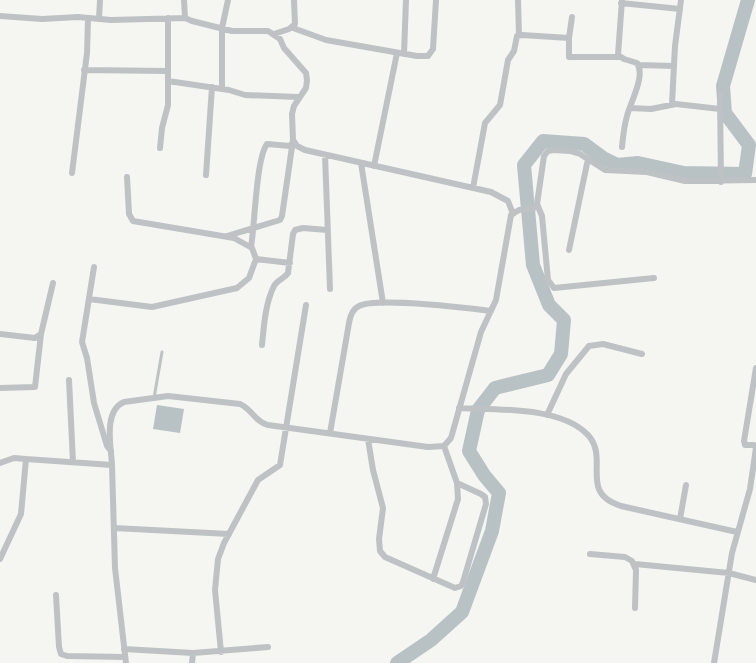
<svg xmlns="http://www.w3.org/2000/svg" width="756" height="663" font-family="Poppins,sans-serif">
  <rect width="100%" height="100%" fill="#f5f5f2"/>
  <path fill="#b8c2c5" d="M157,405L184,409L180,433L153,429Z"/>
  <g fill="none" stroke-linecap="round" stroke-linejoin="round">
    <path stroke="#b8c2c5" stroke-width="14" d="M397,663L431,640L462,612L492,531L499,493L484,475L469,451L478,410L495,388L548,375L561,354L564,320L549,305L533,265L524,165L543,141L584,144L603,158L617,165L638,163L684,173L745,174L749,145L725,113L723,86L748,0"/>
    <path stroke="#bec2c5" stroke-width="3" d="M154,398L162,352"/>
    <path stroke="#bec2c5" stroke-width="6" d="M184,0L185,18L192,21L232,31H268L280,39L284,48L306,73L307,80L306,88L294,106L292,114L293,140L297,146L305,150L491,192L508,201L513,214
      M518,0L519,35
      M622,0L618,55L624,59L637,63C646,76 630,103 627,116C624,126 623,137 622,147
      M621,3L680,9
      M0,16L42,19L78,17L111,20L185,18
      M572,17L569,38V57H620
      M99,19L100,0
      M293,28L326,40L417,56H428L433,49L436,0
      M274,34L289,29L295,24L294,0
      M404,54L406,0
      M638,65L674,66
      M84,70L168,71
      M168,81L229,90L245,95L298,97
      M222,89V28L228,0
      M720,96L721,182
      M672,104L675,46L681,0
      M630,108L651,109L676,104L720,109
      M160,148L162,128L168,105V18
      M325,155L330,289
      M361,163L383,303
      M374,166L397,53
      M72,173L87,53L88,18
      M206,175L212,87
      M127,177L129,214L133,221L234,238L252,248L256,259L290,263
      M473,188L485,123L500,105L508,60L514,51L517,36L522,35L569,38
      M537,204L542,216L548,280L554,288L654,278
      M227,236L280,220L282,216L293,140
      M251,247C255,224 256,159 267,144L290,146L293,142
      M569,250L588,159
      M94,267L82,342L87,358L94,403L107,446L111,451
      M89,299L152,307L237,288L249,278L256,259
      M0,334L35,338L41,334L53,283
      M262,345C264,326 265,304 274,286C277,280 284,279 288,273L293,234L295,230L303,228L327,230
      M69,380L73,462
      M0,388L35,387L41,334
      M459,408C496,410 561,406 588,435C610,459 578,493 621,506L737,532
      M547,415L566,374L589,346L603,344L642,354
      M330,433L349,323C350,317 352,309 359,306C376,297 468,308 491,311
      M368,439L373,470L383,508L379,539L380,551L385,557L455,588L461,586L463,582L486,504L485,497L481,494L457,483
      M0,463L14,458L26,459L112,465L115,568L126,663
      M112,465C111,446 103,411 124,402L168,396L240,404C252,409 255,422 268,425L428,447L444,446L451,438L481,332L496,300L511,215L519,210L534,208L537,204L544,156L548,151L553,150L570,151L580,154L605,170L647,172L685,181L756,180
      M680,519L686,485
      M114,528L229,534
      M590,554L625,557L632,561L636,570L635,608
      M0,559L21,514L26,459
      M635,564L729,573L756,580
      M433,579L458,499L457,483L444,446
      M56,595L59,647L61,654L67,656L125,657
      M124,649L193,653L268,647
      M221,652L215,590L218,559L224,543L258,480L280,465L306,305
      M192,663L193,653
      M714,663L732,553L750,489L756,448L754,445H745L744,441L756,368"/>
  </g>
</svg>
